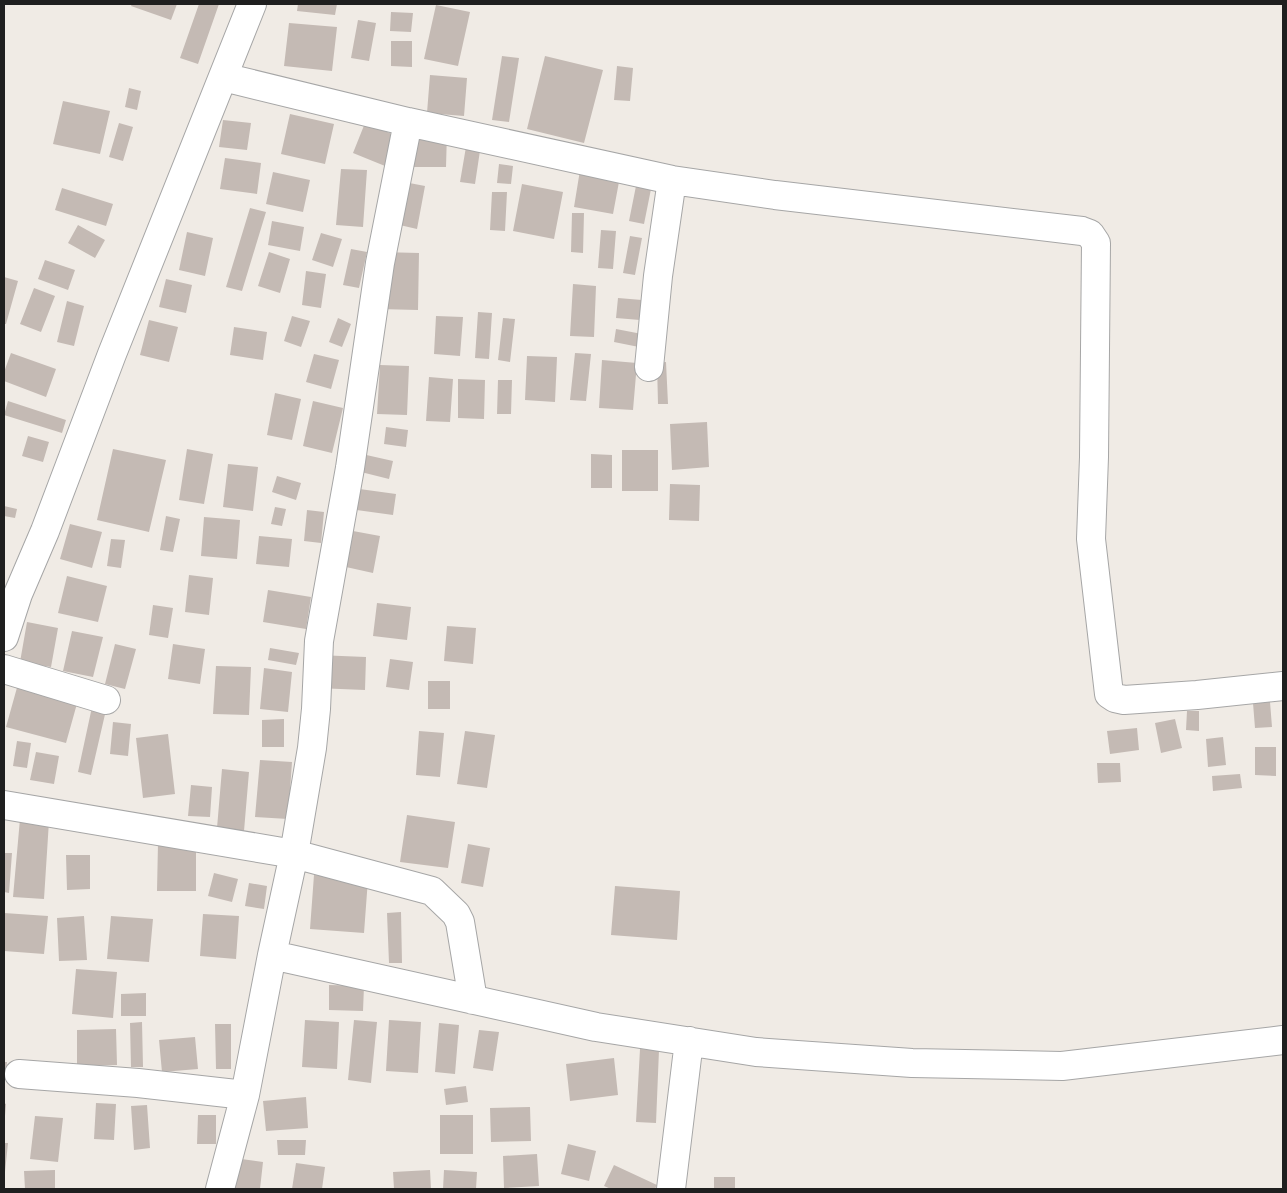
<svg xmlns="http://www.w3.org/2000/svg" width="1287" height="1193" font-family="'Exo 2',sans-serif">
  <rect width="100%" height="100%" fill="#f0ebe5"/>
  <path fill="#c4bab4" d="M132,4H177L171,20L131,6Z
    M199,4H219L198,64L180,58Z
    M298,4H337L335,15L297,11Z
    M436,5L470,12L458,66L424,59Z
    M391,12L413,13L411,32L390,31Z
    M358,20L376,23L369,61L351,58Z
    M289,23L337,27L332,71L284,66Z
    M391,41H412V67L391,66Z
    M502,56L519,58L509,122L492,120Z
    M545,56L603,70L584,143L527,129Z
    M617,66L633,68L630,101L614,100Z
    M430,75L467,78L464,116L427,113Z
    M129,88L141,91L137,110L125,107Z
    M63,101L110,111L100,154L53,144Z
    M290,114L334,124L325,164L281,154Z
    M223,120L251,123L247,150L219,147Z
    M119,123L133,127L123,161L109,157Z
    M365,123L397,136L385,166L353,153Z
    M407,132H447L446,167H406Z
    M467,141L481,144L475,184L460,182Z
    M225,158L261,163L257,194L220,189Z
    M499,164L513,166L511,184L497,183Z
    M581,164L621,171L613,214L574,207Z
    M341,169L367,170L363,227L336,225Z
    M273,172L310,180L303,212L266,204Z
    M399,181L425,186L417,229L391,223Z
    M637,181L652,184L644,224L629,221Z
    M522,184L563,192L554,239L513,231Z
    M62,188L113,204L106,226L55,210Z
    M492,192H507L505,231L490,230Z
    M250,208L266,212L242,291L226,287Z
    M572,213H584L583,253L571,252Z
    M272,221L304,227L300,251L268,245Z
    M78,225L105,240L95,258L68,243Z
    M601,230L616,231L613,269L598,268Z
    M187,232L213,238L205,276L179,270Z
    M321,233L342,239L333,267L312,260Z
    M630,236L642,238L635,275L623,273Z
    M351,249L367,252L359,288L343,285Z
    M269,252L290,259L280,293L258,286Z
    M380,252L419,253L418,310L379,309Z
    M45,260L75,270L68,290L38,279Z
    M306,271L326,274L321,308L302,305Z
    M4,277L18,281L6,324H4Z
    M166,279L192,285L186,313L159,307Z
    M573,284L596,286L594,337L570,336Z
    M34,288L55,296L41,332L20,324Z
    M618,298L642,300L640,320L616,318Z
    M67,301L84,306L74,346L57,342Z
    M478,312L492,313L489,359L475,358Z
    M292,316L310,321L301,347L284,341Z
    M436,316L463,317L460,356L434,354Z
    M338,318L351,324L342,347L329,342Z
    M503,318L515,319L510,362L498,360Z
    M149,320L178,327L169,362L140,355Z
    M234,327L267,332L263,360L230,355Z
    M616,329L642,334L639,347L614,342Z
    M11,353L56,369L46,397L4,381V372Z
    M575,353L591,354L586,401L570,400Z
    M314,354L339,360L331,389L306,382Z
    M527,356L557,357L555,402L525,400Z
    M602,360L637,363L633,410L599,408Z
    M666,362L668,404H658L657,363Z
    M380,365L409,366L407,415L377,414Z
    M429,377L453,379L450,422L426,421Z
    M458,379L485,380L484,419L458,418Z
    M498,380H512L511,414H497Z
    M275,393L301,399L292,440L267,435Z
    M8,401L66,420L62,433L4,415Z
    M313,401L343,408L332,453L303,446Z
    M707,422L709,467L672,470L670,424Z
    M386,427L408,430L406,447L384,444Z
    M28,436L49,442L43,462L22,456Z
    M113,449L166,460L149,532L97,520Z
    M187,449L213,454L204,504L179,500Z
    M622,450H658V491H622Z
    M353,452L393,461L389,479L349,469Z
    M591,454L612,455V488H591Z
    M228,464L258,467L253,511L223,507Z
    M277,476L301,483L296,500L272,492Z
    M670,484L700,485L699,521L669,520Z
    M345,487L396,494L393,515L342,508Z
    M4,506L17,509L15,518L4,516Z
    M275,507L286,509L282,526L271,524Z
    M307,510L324,512L321,543L304,541Z
    M166,516L180,519L173,552L160,550Z
    M204,517L240,520L237,559L201,556Z
    M70,524L102,532L92,568L60,559Z
    M353,531L380,536L373,573L346,567Z
    M259,536L292,539L289,567L256,564Z
    M111,539L125,540L121,568L107,566Z
    M189,575L213,578L209,615L185,612Z
    M67,576L107,586L98,622L58,613Z
    M268,590L311,597L306,629L263,622Z
    M377,603L411,607L407,640L373,636Z
    M153,605L173,608L168,638L149,635Z
    M27,622L58,628L51,667L20,662Z
    M447,626L476,628L473,664L444,661Z
    M72,631L103,637L93,677L63,671Z
    M115,644L136,649L125,689L105,684Z
    M173,644L205,649L200,684L168,679Z
    M270,648L299,653L296,665L268,660Z
    M317,655L366,657L365,690L316,688Z
    M390,659L413,662L409,690L386,687Z
    M216,666L251,667L249,715L213,714Z
    M264,668L292,672L288,712L260,709Z
    M428,681H450V709H428Z
    M18,684L78,700L66,743L6,727Z
    M1270,702L1272,727L1255,728L1253,703Z
    M92,707L106,710L91,775L78,772Z
    M1187,711H1199V731L1186,730Z
    M284,719V747H262V720Z
    M1175,719L1182,748L1161,753L1155,723Z
    M113,722L131,724L128,756L110,754Z
    M1137,728L1139,750L1110,754L1107,731Z
    M419,731L444,733L440,777L416,775Z
    M465,731L495,735L487,788L457,784Z
    M168,734L175,794L143,798L136,738Z
    M1223,737L1226,765L1208,767L1206,739Z
    M17,741L31,743L27,768L13,766Z
    M1255,747H1276V776L1255,775Z
    M36,752L59,756L54,784L30,780Z
    M260,760L292,762L288,819L255,817Z
    M1097,763H1120L1121,782L1098,783Z
    M222,769L249,772L244,831L217,828Z
    M1240,774L1242,788L1213,791L1212,776Z
    M191,785L212,787L210,817L188,816Z
    M407,815L455,822L448,868L400,862Z
    M20,819L49,821L44,899L13,897Z
    M196,842V891H157L158,843Z
    M468,844L490,848L483,887L461,883Z
    M4,853H12L9,893L4,892Z
    M66,855H90V889L67,890Z
    M214,873L238,879L232,902L208,896Z
    M314,875L368,879L364,933L310,929Z
    M249,883L267,886L264,909L245,906Z
    M615,886L680,891L677,940L611,935Z
    M401,912L402,963H389L387,913Z
    M4,913L48,916L44,954L4,951Z
    M203,914L239,916L236,959L200,956Z
    M84,916L87,960L59,961L57,918Z
    M111,916L153,919L149,962L107,959Z
    M76,969L117,972L113,1018L72,1014Z
    M329,985L364,986L363,1011L329,1010Z
    M146,993V1016H121V994Z
    M305,1020L339,1022L337,1069L302,1067Z
    M354,1020L377,1022L371,1083L348,1080Z
    M389,1020L421,1022L418,1073L386,1071Z
    M142,1022L143,1067H131L130,1023Z
    M439,1023L459,1025L455,1074L435,1072Z
    M215,1024H231V1069H216Z
    M116,1029L117,1065L77,1066V1030Z
    M479,1030L499,1032L493,1071L473,1068Z
    M195,1037L198,1069L162,1072L159,1040Z
    M640,1049L659,1050L656,1123L636,1122Z
    M614,1058L618,1095L570,1101L566,1064Z
    M4,1062H7L5,1082H4Z
    M466,1086L468,1102L446,1105L444,1089Z
    M306,1097L308,1128L266,1131L263,1101Z
    M4,1103L6,1104L5,1116L4,1115Z
    M96,1103L116,1104L114,1140L94,1139Z
    M147,1105L150,1148L134,1150L131,1106Z
    M530,1107L531,1141L491,1142L490,1108Z
    M198,1115H216V1144H197Z
    M440,1115H473V1154H440Z
    M35,1116L63,1118L58,1162L30,1159Z
    M277,1140H306L305,1155H278Z
    M4,1143H8L5,1172H4Z
    M568,1144L596,1151L589,1181L561,1174Z
    M537,1154L539,1186L504,1188L503,1156Z
    M234,1158L263,1162L260,1189H230Z
    M296,1163L325,1167L322,1189H292Z
    M614,1165L657,1185L655,1189H611L604,1186Z
    M55,1170V1189H25L24,1171Z
    M430,1170L431,1189H394L393,1172Z
    M444,1170L477,1172L476,1189H443Z
    M714,1177H735V1189H714Z"/>
  <g fill="none" stroke-linecap="round" stroke-linejoin="round">
    <g stroke="#a6a6a6" stroke-width="30">
      <path id="minor" d="M223,77L408,122L672,180L775,195L1082,231L1090,234L1096,243L1094,457L1091,539L1109,694L1115,698L1124,700L1197,695L1283,686
        M649,367L658,276L672,180
        M4,637L18,594L45,531L112,354L252,4
        M4,669L106,700
        M4,805L294,854L432,891L456,914L460,922L473,1000
        M272,955L596,1027L756,1052L912,1063L1062,1066L1283,1040
        M19,1074L138,1083L245,1095
        M220,1189L245,1095L272,955L294,854L312,748L316,709L319,641L350,468L380,263L408,122
        M671,1189L689,1041"/>
    </g>
    <use href="#minor" stroke="#fff" stroke-width="28"/>
  </g>
  <rect width="1287" height="1193" fill="none" stroke="#1f1f1f" stroke-width="10"/>
</svg>
